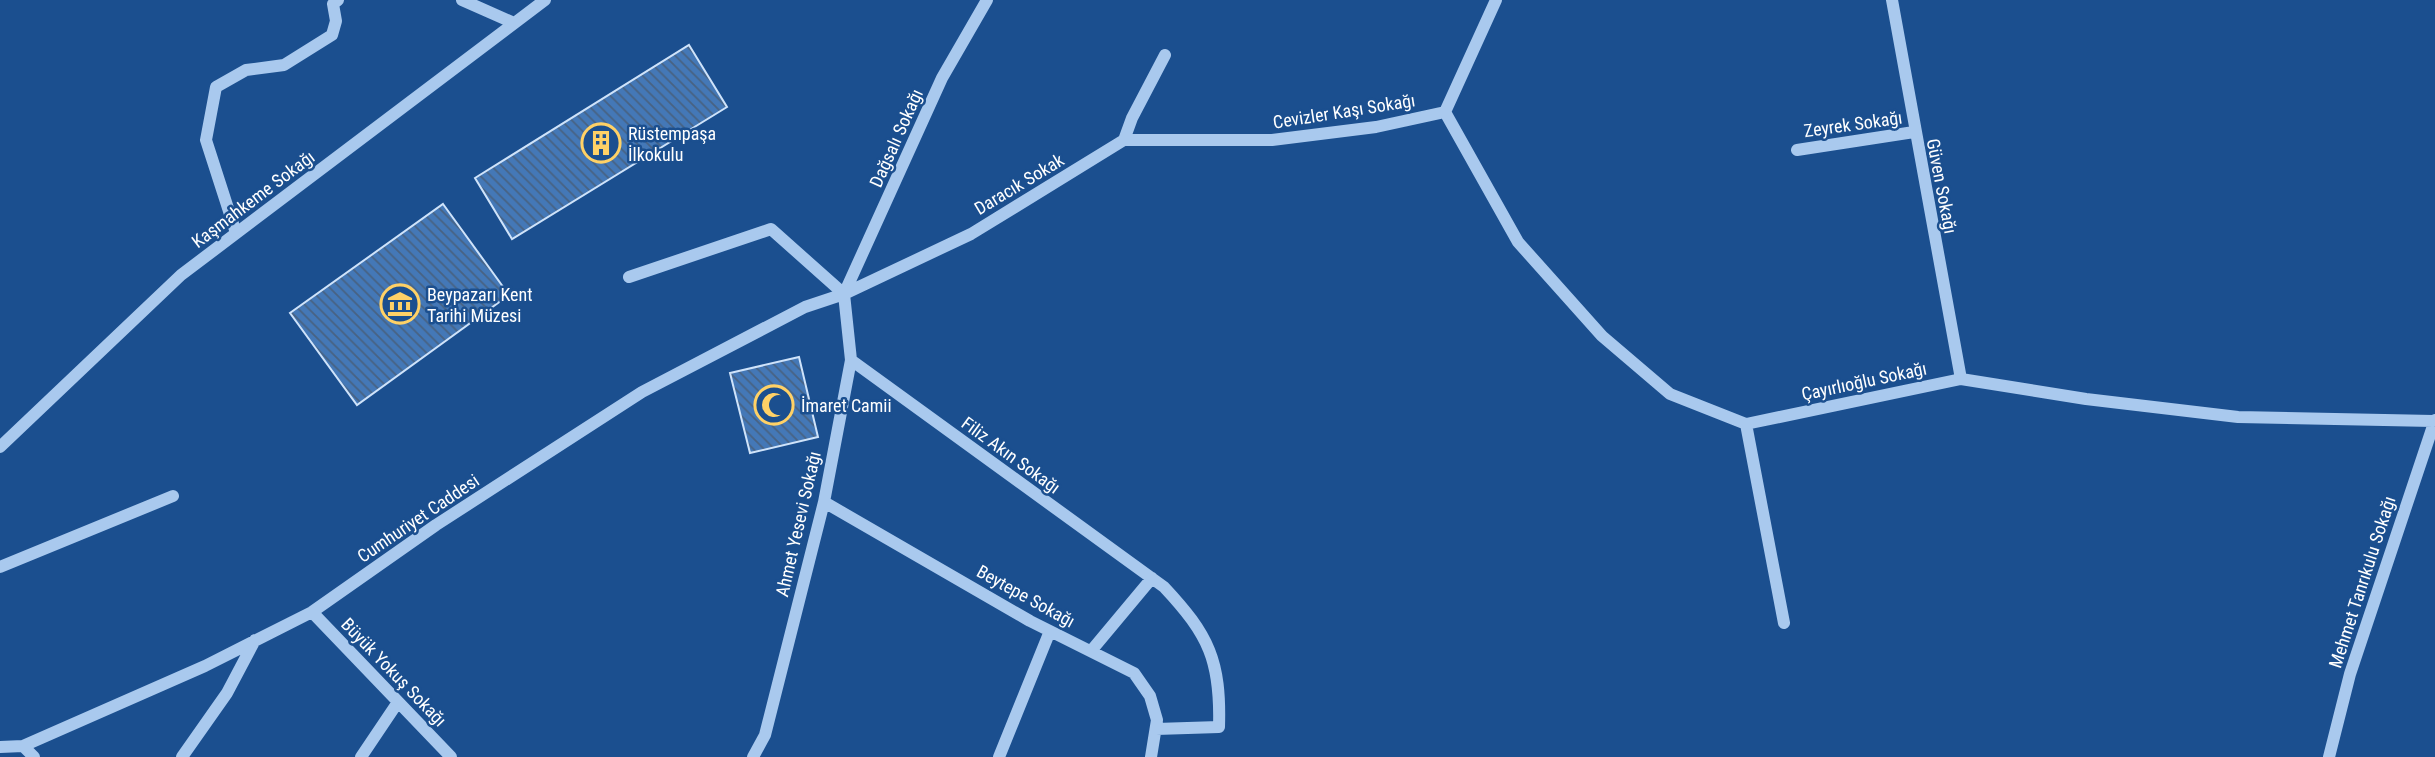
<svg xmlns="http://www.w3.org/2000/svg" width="2435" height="757" font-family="'Roboto Condensed',sans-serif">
  <defs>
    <pattern id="building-back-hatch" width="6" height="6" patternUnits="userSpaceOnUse" patternTransform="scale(1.75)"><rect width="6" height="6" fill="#4478b7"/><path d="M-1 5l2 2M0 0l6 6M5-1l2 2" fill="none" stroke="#486282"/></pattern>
  </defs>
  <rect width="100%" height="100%" fill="#1b4f8f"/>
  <path fill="url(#building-back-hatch)" stroke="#cfe3fa" stroke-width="2" d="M689,45L727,107L512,239L475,178Z
    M443,204L509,295L357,405L290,313Z
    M799,357L818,437L750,453L730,373Z"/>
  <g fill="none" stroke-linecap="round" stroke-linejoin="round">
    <path stroke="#a9c9ee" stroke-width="12" d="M462,0L514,23
      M1892,0L1961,379
      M1445,112L1518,242L1602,336L1670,394L1746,424L1961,379L2086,399L2238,417L2433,421
      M1445,112L1496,0
      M1124,140H1272L1376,127L1445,112
      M1797,150L1914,132
      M236,233L206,140L216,87L246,70L284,65L332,35L336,21L333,4L338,0
      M629,277L771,229L844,294
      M851,360L1164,587C1209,635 1221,661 1219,727L1156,729
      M1746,424L1784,623
      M0,447L181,275L545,0
      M824,502L1030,621L1134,673L1150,696L1157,720L1151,757
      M0,567L173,496
      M312,612L451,757
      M1091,651L1152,578
      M23,746L34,757
      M0,747L23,746L205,666L312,612L436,525L642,392L805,307L844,294L971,234L1124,140L1132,118L1165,55
      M182,757L227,693L255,640
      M361,757L398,702
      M753,757L765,735L824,502L851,360L844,294L942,78L987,0
      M999,757L1050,631
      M2329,757L2350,674L2435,420"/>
  </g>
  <defs>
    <g id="building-ring" transform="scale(2.0125)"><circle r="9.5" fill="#1b4f8f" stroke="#ffd166" stroke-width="1.5"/><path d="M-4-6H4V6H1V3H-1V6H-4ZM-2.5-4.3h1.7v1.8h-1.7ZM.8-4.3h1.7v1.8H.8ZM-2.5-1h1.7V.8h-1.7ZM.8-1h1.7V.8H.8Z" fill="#ffd166"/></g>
    <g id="museum-ring" transform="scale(2.0125)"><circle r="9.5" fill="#1b4f8f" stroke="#ffd166" stroke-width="1.5"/><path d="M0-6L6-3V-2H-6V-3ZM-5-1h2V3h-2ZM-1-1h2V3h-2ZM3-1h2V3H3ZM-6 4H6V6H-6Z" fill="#ffd166"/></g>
    <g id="mosque-ring" transform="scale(2.0125)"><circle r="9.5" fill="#1b4f8f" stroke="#ffd166" stroke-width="1.5"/><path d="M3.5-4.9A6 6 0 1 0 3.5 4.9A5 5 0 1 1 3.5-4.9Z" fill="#ffd166"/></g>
  </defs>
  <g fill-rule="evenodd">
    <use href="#building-ring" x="601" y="143"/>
    <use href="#museum-ring" x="400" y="304"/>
    <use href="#mosque-ring" x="774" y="405"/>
  </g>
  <g text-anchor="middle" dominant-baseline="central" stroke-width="5" stroke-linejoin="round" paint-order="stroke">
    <g font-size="18" fill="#fff" stroke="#1b4f8f">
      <text transform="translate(1344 111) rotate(-9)">Cevizler Kaşı Sokağı</text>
      <text transform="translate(1853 124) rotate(-8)">Zeyrek Sokağı</text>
      <text transform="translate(896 138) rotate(-66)">Dağsalı Sokağı</text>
      <text transform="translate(1019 184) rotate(-31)">Daracık Sokak</text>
      <text transform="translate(1942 186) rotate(79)">Güven Sokağı</text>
      <text transform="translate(253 199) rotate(-37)">Kaşmahkeme Sokağı</text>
      <text transform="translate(1864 381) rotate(-12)">Çayırlıoğlu Sokağı</text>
      <text transform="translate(1011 455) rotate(36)">Filiz Akın Sokağı</text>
      <text transform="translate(418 518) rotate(-34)">Cumhuriyet Caddesi</text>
      <text transform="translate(798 524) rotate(-77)">Ahmet Yesevi Sokağı</text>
      <text transform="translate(2362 582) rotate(-72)">Mehmet Tanrıkulu Sokağı</text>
      <text transform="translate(1026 596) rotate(29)">Beytepe Sokağı</text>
      <text transform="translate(394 672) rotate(46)">Büyük Yokuş Sokağı</text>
    </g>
    <g font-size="18" fill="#fff" stroke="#1b4f8f" text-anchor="start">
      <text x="628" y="133">Rüstempaşa<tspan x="628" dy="21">İlkokulu</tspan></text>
      <text x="427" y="294">Beypazarı Kent<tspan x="427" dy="21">Tarihi Müzesi</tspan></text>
      <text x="801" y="405">İmaret Camii</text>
    </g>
  </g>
</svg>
